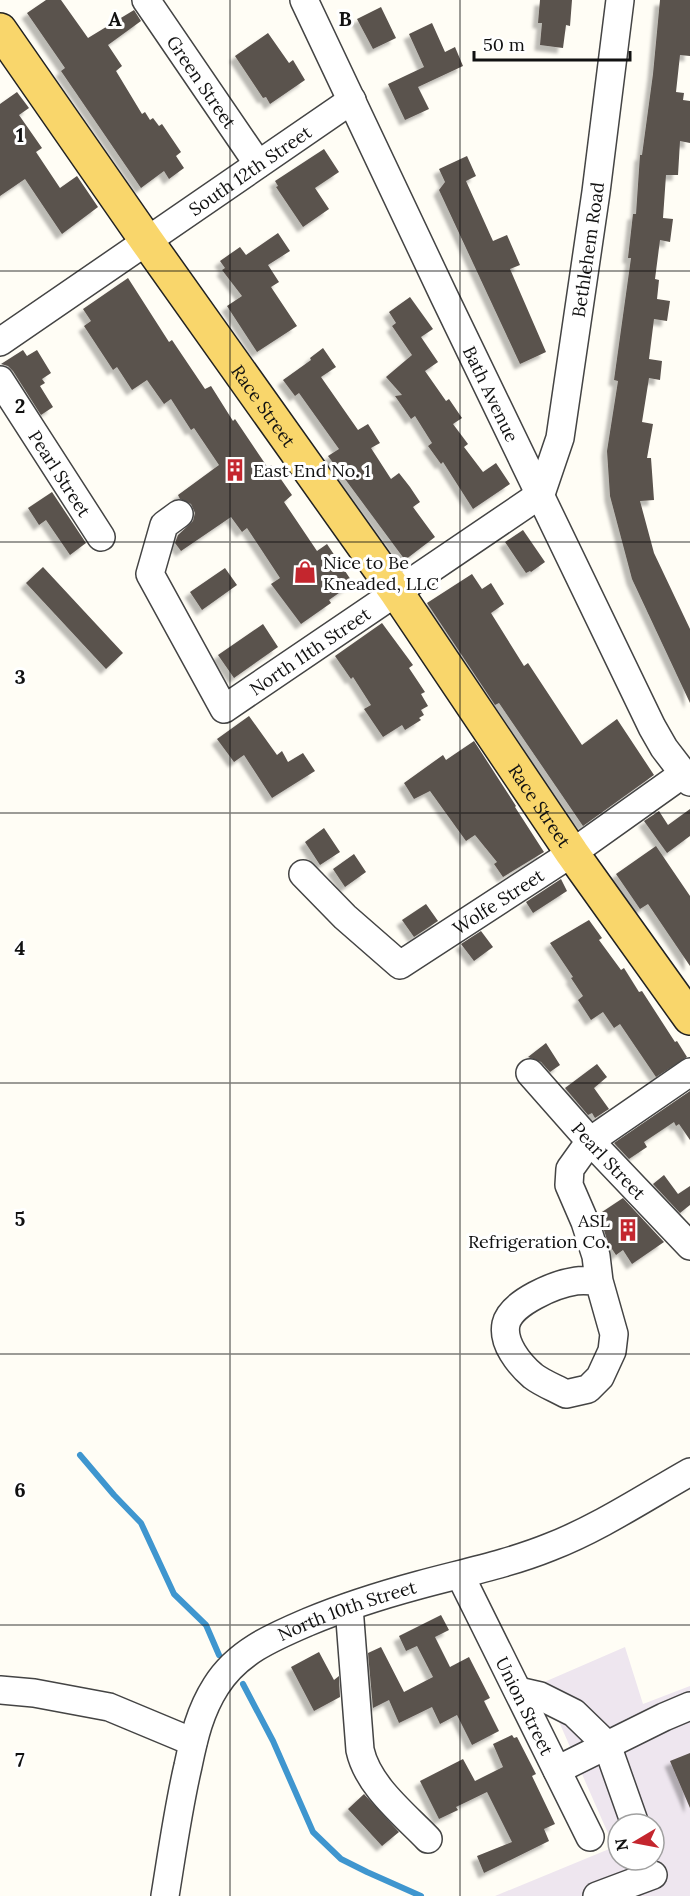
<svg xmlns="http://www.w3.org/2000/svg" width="690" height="1896" font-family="Lora,serif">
  <defs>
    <filter id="shadow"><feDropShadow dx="-5.5" dy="5.5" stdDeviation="1.5" flood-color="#0004"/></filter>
  </defs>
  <rect width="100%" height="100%" fill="#fffdf5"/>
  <path fill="#eee6ef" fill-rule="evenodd" d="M625,1647L643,1704L690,1686V1896H495L614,1847L542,1683ZM618,1824H654V1860H618Z"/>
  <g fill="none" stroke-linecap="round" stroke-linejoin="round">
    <path stroke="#3f96cf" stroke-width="6" d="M80,1455L114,1495L141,1523L174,1594L206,1625L219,1655
      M243,1684L273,1741L313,1832L341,1859L367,1872L421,1896"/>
  </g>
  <path fill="#5a524d" filter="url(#shadow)" d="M46,0H61L88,38L134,10L141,21L108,45L122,66L116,71L142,114L145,112L150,120L153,118L159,126L162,124L181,152L176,156L184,168L169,179L164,171L141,188L61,71L65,68L27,13Z
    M540,0H572L570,26L566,25L563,48L540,45L542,23H538Z
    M660,0H690V56L680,55L676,92L684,93L683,100L690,101V143L680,141L678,175H666L663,218L673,219L670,242L660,240L655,279L659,280L657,299L670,301L667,321L654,319L649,359L662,361L660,380L649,378L642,422L653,424L647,458H651L654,500L640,501L654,553L690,629V703L632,579L610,496L607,451L618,381L614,380L631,258H628L633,214H636L640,155H642L653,74Z
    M381,7L396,38L373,49L357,19Z
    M432,23L445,52L455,47L463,66L418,87L429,109L405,120L388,84L424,67L409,34Z
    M268,33L289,63L293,60L305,80L270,104L266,97L263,98L235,56Z
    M17,92L29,108L19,115L42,148L36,152L60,188L77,176L98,207L62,234L25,179L0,196V104Z
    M324,149L339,172L315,188L329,209L303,227L276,187L278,186L275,181Z
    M467,156L476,176L466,181L493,241L507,235L520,265L510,269L546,352L520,364L439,190L445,182L439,169Z
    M278,233L290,251L268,265L279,282L271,287L297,326L257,352L227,306L242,296L222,270L225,268L220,261L240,247L246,255Z
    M128,278L169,342L172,340L205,389L211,386L233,421L235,419L268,468L271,465L292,495L284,502L317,551L327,544L353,583L329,600L331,603L301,624L271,584L280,578L247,528L242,532L231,517L181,551L175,543L178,535L193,521L195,513L191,504L180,499L178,495L219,465L194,428L191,430L171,399L164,404L147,380L132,390L117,367L113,370L84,326L91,321L83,309Z
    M410,297L433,329L421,337L438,362L425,371L446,401L449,399L462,418L453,424L468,444L464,447L483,472L496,463L510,484L473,509L443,462L441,464L428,446L432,443L415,416L411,419L395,396L402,395L386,377L412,355L392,326L396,323L389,312Z
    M323,348L336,367L321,377L358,430L368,424L380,443L371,448L391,479L399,473L410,487L420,502L413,507L435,537L405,560L328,456L339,449L299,393L295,396L283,380L311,360L310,358Z
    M23,350L27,356L37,350L51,373L42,379L45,383L40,386L53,407L41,415L13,371L8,366L1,364Z
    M52,492L86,543L70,555L46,520L39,525L28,508Z
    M523,530L545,562L531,572L530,571L526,573L505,542Z
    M43,567L123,653L106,669L26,583Z
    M225,568L237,585L202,610L190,592Z
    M472,574L482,589L491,583L504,604L491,613L524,666L528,663L582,745L617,719L654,775L583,826L499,703L495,705L427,603Z
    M382,623L413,665L409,668L425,692L421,694L428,706L421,710L424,715L419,718L421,720L405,730L402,725L383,737L364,709L371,705L353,677L351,679L335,656Z
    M263,624L278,647L234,678L218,655Z
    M249,716L277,755L282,751L288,762L303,753L315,771L272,798L244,755L234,762L217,739Z
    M474,741L516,806L515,807L544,852L503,877L494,864L497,862L475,835L466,841L430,791L414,799L404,783L443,755L446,760Z
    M690,809V836L667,853L644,821L659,811L668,825Z
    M324,828L340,852L320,865L305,842Z
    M656,846L690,896V966L648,904L640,909L616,874Z
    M354,854L366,872L345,887L333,869Z
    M561,879L567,891L533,913L526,902Z
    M426,904L438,921L414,937L402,920Z
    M589,920L602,938L599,940L621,970L624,968L639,992L642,991L675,1042L677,1041L687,1057L656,1077L620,1024L614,1028L603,1012L591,1020L578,1000L583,996L571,978L573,977L550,943Z
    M481,931L493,947L474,961L461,944Z
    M546,1043L560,1065L550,1072L541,1062L528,1057Z
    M597,1064L607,1077L594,1088L609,1109L595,1118L592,1113L588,1115L565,1088Z
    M690,1091V1140L679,1124L676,1126L674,1122L644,1142L647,1147L629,1159L614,1143Z
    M664,1175L678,1194L690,1186V1205L680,1213L653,1184Z
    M623,1198L664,1242L632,1264L623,1250L616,1255L608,1243L599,1214Z
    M441,1615L449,1630L435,1637L450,1667L469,1657L490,1698L484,1701L499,1731L472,1745L457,1715L440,1724L432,1707L399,1723L389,1700L373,1708L368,1653L381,1647L404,1692L433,1677L417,1646L406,1651L399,1636Z
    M319,1652L334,1680L339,1676L340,1697L314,1711L291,1667Z
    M512,1735L514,1738L517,1737L536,1774L532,1776L555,1824L544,1829L549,1841L484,1873L477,1856L512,1842L487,1792L456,1807L458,1810L439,1819L420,1781L463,1759L475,1781L503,1767L493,1744Z
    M690,1753V1808L670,1761Z
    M364,1794L399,1832L382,1846L348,1809Z"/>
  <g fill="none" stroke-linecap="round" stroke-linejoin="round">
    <g stroke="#444" stroke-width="30">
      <g id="minor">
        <path id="s1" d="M146,0L258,164"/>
        <path id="s2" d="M304,0L444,296L652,727L664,748L690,782"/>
        <path id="s3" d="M0,342L352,100"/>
        <path id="s4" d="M0,380L101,537"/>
        <path id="s5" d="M179,514L164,525L150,574L224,709L541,494L560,438L596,192L620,0"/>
        <path id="s6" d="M303,874L345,917L400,965L572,853L683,774"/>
        <path id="s7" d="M530,1073L590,1141L690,1246"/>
        <path d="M599,1281C591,1281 583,1280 576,1281C556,1284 511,1302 506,1324C502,1343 519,1364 533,1376C542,1383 555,1388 566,1394L588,1389L600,1377L612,1351L614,1334L599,1281L596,1256L585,1222L569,1185L570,1169L590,1141L690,1072"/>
        <path id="s8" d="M460,1575L590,1837"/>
        <path d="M349,1607L360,1750C368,1786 403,1813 428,1839"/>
        <path d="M0,1690L34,1693L109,1707L193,1742"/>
        <path d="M518,1691L540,1696L574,1713L607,1745L635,1824"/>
        <path d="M557,1770L664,1717L690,1706"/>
        <path id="s9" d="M165,1896C172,1853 178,1809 188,1766C194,1737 200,1711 216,1686C237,1652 273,1637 308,1622C344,1607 382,1595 419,1585C463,1573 508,1564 550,1547C599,1528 644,1498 690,1472"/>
        <path d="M597,1896L653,1875"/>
      </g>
    </g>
    <g stroke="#222" stroke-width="36">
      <g id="major">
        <path id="s10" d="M0,30L146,240L397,593L572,853L690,1018"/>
      </g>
    </g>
    <use href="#minor" stroke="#fff" stroke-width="27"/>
    <use href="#major" stroke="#f9d66b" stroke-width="33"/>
  </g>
  <path fill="none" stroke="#111" stroke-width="1.5" stroke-opacity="0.55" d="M230,0V1896M460,0V1896M0,271H690M0,542H690M0,813H690M0,1083H690M0,1354H690M0,1625H690"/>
  <defs>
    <g id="building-bare" transform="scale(1.8)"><path d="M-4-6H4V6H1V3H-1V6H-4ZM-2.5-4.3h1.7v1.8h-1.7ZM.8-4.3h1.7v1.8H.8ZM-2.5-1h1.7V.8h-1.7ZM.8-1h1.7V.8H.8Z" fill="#c4262e" stroke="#fff" stroke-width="2.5" paint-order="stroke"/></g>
    <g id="shop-bare" transform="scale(1.8)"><path d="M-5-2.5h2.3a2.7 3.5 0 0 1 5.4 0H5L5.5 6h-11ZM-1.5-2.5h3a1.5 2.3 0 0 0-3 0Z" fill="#c4262e" stroke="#fff" stroke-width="2.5" paint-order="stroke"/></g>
  </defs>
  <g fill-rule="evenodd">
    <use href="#building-bare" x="235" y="470"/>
    <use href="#shop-bare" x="305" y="572"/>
    <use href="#building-bare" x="628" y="1230"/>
  </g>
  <g text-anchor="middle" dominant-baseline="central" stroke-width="6" stroke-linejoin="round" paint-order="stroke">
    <g font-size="18" fill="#111" stroke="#fff">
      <text stroke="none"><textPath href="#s1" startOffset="99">Green Street</textPath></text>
      <text stroke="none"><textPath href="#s3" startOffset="303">South 12th Street</textPath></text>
      <text stroke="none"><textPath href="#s5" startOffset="856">Bethlehem Road</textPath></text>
      <text stroke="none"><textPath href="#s2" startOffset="436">Bath Avenue</textPath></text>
      <text stroke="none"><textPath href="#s10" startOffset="459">Race Street</textPath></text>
      <text stroke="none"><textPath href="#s4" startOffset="111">Pearl Street</textPath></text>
      <text stroke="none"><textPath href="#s5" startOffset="327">North 11th Street</textPath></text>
      <text stroke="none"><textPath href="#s10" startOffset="945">Race Street</textPath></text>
      <text stroke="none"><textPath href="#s6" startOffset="250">Wolfe Street</textPath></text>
      <text stroke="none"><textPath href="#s7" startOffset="118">Pearl Street</textPath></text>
      <text stroke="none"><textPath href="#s9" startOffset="372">North 10th Street</textPath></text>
      <text stroke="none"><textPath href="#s8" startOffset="146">Union Street</textPath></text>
    </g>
    <g font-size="18" fill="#111" stroke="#fff" text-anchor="start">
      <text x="253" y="470">East End No. 1</text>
      <text x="323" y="562">Nice to Be<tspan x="323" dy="21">Kneaded, LLC</tspan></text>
      <text x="610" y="1220" text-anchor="end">ASL<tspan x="610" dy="21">Refrigeration Co.</tspan></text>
    </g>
  </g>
  <g font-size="20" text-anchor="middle" font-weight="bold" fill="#111" stroke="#fff" stroke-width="6" stroke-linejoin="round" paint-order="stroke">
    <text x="115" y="26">A</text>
    <text x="345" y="26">B</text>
    <text x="20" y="142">1</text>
    <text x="20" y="413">2</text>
    <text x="20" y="684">3</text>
    <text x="20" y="955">4</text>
    <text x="20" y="1226">5</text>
    <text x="20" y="1497">6</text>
    <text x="20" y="1767">7</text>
  </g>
  <g transform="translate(636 1842) rotate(260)"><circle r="28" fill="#ffffff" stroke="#a0a0a0" stroke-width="1.5"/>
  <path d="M0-4.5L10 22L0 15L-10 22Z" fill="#c4262e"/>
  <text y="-9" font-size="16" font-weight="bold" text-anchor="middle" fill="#111111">N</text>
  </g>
  <path d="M474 51v9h156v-9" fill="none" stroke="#111111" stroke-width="3"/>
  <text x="483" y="51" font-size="18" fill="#111111" stroke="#ffffff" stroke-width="4.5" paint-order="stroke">50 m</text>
</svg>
